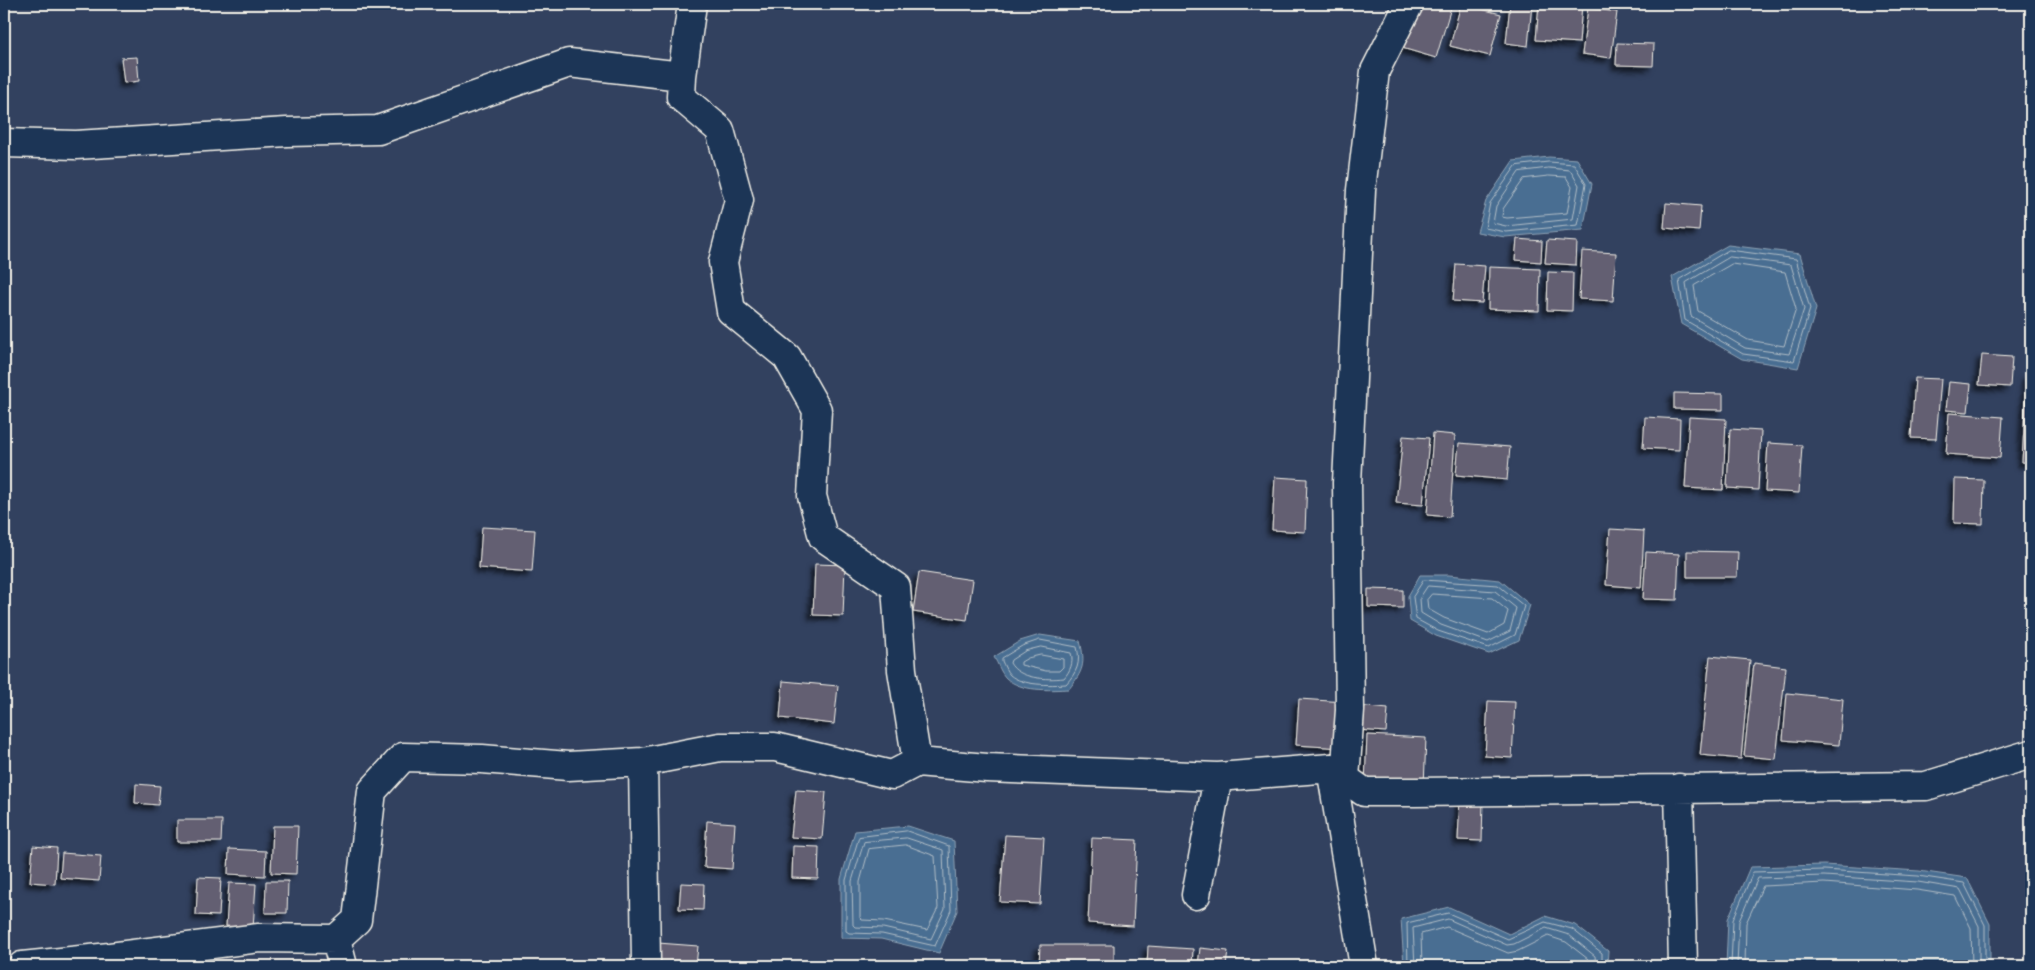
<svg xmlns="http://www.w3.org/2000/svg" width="2035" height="970" font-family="Mali,sans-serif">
  <defs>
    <filter id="shadow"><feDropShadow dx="-4.5" dy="4.5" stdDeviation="2.5" flood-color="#0009"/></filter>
  </defs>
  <rect width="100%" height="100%" fill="#32415f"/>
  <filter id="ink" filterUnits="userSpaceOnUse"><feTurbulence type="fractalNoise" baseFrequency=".02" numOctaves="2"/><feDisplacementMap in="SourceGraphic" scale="10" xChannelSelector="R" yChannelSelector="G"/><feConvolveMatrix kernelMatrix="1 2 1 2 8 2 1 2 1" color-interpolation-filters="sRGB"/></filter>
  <g filter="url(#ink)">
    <path fill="#4a6e92" stroke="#8ea2b4" d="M1549,157L1577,159L1592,184L1583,230L1505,237L1477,232L1486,201L1513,161Z
      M1728,245L1800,254L1816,309L1798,368L1742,359L1681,324L1672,277Z
      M1420,575H1449L1500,580L1530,605L1519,640L1489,654L1436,636L1410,621L1408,596Z
      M1040,635L1080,641C1086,664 1083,671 1069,689C1049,690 1021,692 1006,678C1001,673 998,664 994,657L1020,641Z
      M908,826L954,841L957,911L939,953L881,939L841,938V879L855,831Z
      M1824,865L1919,871L1967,878L1990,924V966H1726L1728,919L1750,867Z
      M1449,907L1509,934L1545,916L1575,925L1608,951L1607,966H1404L1401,919Z"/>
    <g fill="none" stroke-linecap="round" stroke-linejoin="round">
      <path stroke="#b0bdc6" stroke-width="1" d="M1549,162L1574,164L1586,184L1578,225L1506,232L1485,228L1490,203L1516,166Z
        M1549,168L1570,170L1579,185L1573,219L1506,226L1493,223L1496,206L1519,172Z
        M1549,176L1566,177L1572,187L1567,213L1507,218L1502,217L1503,209L1524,179Z
        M1729,250L1796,259L1810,309L1794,361L1743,354L1685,320L1679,280Z
        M1730,257L1791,265L1804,309L1789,354L1745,348L1691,316L1686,283Z
        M1732,264L1785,272L1796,309L1784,346L1748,340L1698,311L1694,286Z
        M1424,580L1498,585L1524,606L1515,635L1489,648L1438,631L1416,619L1413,597Z
        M1428,586L1495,591L1516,608L1510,631L1488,642L1441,625L1421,613L1420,598Z
        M1432,594L1492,598L1508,611L1504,625L1488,634L1444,618L1428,609L1427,600Z
        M1040,640L1077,647C1081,663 1077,672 1066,684C1050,685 1023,686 1010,675C1006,671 1004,665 1002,661V658L1022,646Z
        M1041,647L1071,653C1074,663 1070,671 1064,678C1046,680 1019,679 1010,663L1011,660L1025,651Z
        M1041,655L1063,659V667L1059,671H1046L1021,665V662L1028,658Z
        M907,831L949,846L951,910L935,946L882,934L849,933L846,931V880L859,837Z
        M907,838L943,850L945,909L931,939L883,928L855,927L853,925L852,881L864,842Z
        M906,845L935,856L938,908L927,930L884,921L862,920L860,918V882L869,849Z
        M1408,966L1407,923L1448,913L1508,939L1545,922L1572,929L1602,953V966
        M1415,966L1413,928L1448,919L1507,945L1514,944L1546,928L1569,935L1595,956L1596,966
        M1422,966L1421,934L1447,927L1508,953L1518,951L1548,936L1566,942L1588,959V966
        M1731,966L1733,920L1753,872L1824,870L1918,876L1964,883L1985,925V966
        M1737,966L1739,921L1758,878L1824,876L1918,882L1960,889L1979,926V966
        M1745,966L1746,923L1763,886L1824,883L1917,890L1955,896L1971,928L1972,966"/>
    </g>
    <path fill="#635e72" stroke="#f4f1e8" filter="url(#shadow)" d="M1415,4H1452L1436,58L1402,48Z
      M1461,4L1501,14L1490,56L1450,46Z
      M1510,4H1532L1528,46L1506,43Z
      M1539,4H1582L1579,43L1536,40Z
      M1588,8L1617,12L1611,58L1582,54Z
      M1617,43L1654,44L1653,66L1616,65Z
      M137,57L139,81L124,83L121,58Z
      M1666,203L1701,206L1699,231L1664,228Z
      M1517,239L1542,241L1541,262L1515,260Z
      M1547,240L1577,242L1576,265L1545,263Z
      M1582,251L1616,253L1613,301L1579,299Z
      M1456,264L1485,266L1482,303L1453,301Z
      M1489,267L1540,269L1539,311L1488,309Z
      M1548,272L1573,273L1572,311L1547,310Z
      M1982,355L2012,357L2010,387L1979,385Z
      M2027,375H2031V463L2022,462Z
      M1915,378L1941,379L1936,439L1911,438Z
      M1949,382L1971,384L1968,412L1946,410Z
      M1674,393L1723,394V410L1674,409Z
      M1949,413L2003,417L2000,458L1946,454Z
      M1645,417L1680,419L1679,450L1643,448Z
      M1689,417L1726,419L1723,490L1685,488Z
      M1730,429L1761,431L1758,490L1727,488Z
      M1433,433L1455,435L1450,517L1427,515Z
      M1403,436L1429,438L1423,505L1396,503Z
      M1459,443L1510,447L1507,480L1456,475Z
      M1768,443L1802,445L1799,493L1765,491Z
      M1275,477L1307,479L1305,532L1272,530Z
      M1955,479L1984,480L1983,524L1954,523Z
      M482,527L535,530L532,572L479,568Z
      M1610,529L1644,531L1641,588L1606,585Z
      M1687,551L1738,552L1737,577H1687Z
      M1646,552L1679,554L1677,600L1643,599Z
      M815,564L845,565L843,616L813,615Z
      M919,572L973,580L967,620L913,612Z
      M1368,589L1403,590V608L1368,607Z
      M1710,656L1750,660L1741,759L1700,755Z
      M1754,663L1786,667L1776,759L1744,756Z
      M783,681L838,686L834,724L780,718Z
      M1787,693L1843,699L1839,745L1783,740Z
      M1299,699L1345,702L1342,748L1296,745Z
      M1488,701L1515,702L1512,758L1485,756Z
      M1358,706L1388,709L1386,732L1357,730Z
      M1367,735L1426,738L1424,786L1365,784Z
      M136,784L160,786L158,805L135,803Z
      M796,790L826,792L822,839L791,837Z
      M1460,799L1483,800L1482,841L1458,840Z
      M177,820H222L221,842H177Z
      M707,821L735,823L732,869L704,867Z
      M273,826H298L296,874L271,873Z
      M1005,835L1044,837L1040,904L1000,902Z
      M1092,838L1137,840L1133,926L1088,923Z
      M33,846L57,848L55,884L30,882Z
      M793,846L819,847L818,879L792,878Z
      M229,849L266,851L265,876L228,874Z
      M62,853L101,856L99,881L60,878Z
      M198,877L221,878L219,916L196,915Z
      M266,881H288L287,913H265Z
      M229,883L256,884L253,928L226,926Z
      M681,883L704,884L703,910L679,909Z
      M658,943L698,946L696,966H656Z
      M1040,945H1114V966H1039Z
      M1148,946L1193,949L1192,966H1147Z
      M1200,948L1228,951L1226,966H1198Z"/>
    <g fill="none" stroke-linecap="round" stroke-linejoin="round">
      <g stroke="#f4f1e8" stroke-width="31">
        <path id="minor" d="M692,4L682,76L681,97L720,130L739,200L723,262L731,311L787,357L817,410L812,496L823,537L896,587L902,670L917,762
          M4,143L76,145L287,132L378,130L569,63L682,76
          M643,762L646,963
          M1331,768L1364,966
          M1345,778L1350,710L1347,483L1361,190L1375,71L1409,4
          M1679,788L1683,966
          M1196,895L1218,777
          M22,966L110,957L259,938L336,939
          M343,966L336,939L357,920L372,791L403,757L482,759L568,766L643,762L720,747H775L892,775L917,762L987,768L1218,777L1331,768L1364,792H1415L1926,786L2031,754"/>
      </g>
      <use href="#minor" stroke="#1d3557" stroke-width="28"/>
    </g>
  </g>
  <rect width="2035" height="970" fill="none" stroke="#1d3557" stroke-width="20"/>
  <rect x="10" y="10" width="2015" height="950" fill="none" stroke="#f4f1e8" stroke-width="2" filter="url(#ink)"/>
</svg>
